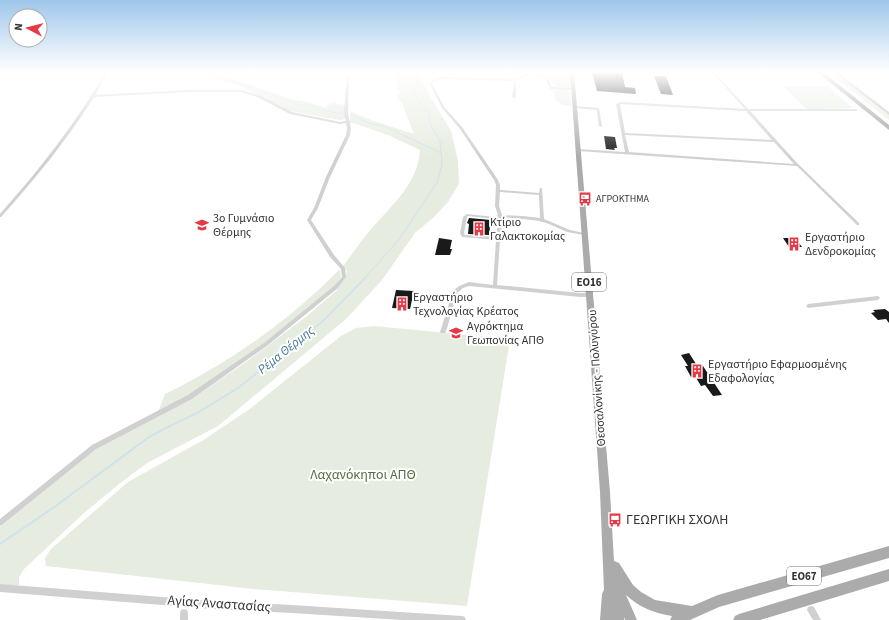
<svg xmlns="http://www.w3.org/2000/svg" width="889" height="620" font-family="'Source Sans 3',sans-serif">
  <rect width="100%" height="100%" fill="#fff"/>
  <path fill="#e6ecdf" d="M199,72H212L295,100L308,102L326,108L329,103L336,102L337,104L345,105L347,117L342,120H339L290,111L240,86L210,77Z
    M395,72H422L421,78L427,91L451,131L458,161L459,184L448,202L434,217L415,233L382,280L346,319L218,426L147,463L119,484L84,513L25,568L19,577V585H0V527L99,446L192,399L246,362L307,316L337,290L345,278L347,271L343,266C351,256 359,244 367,234C388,208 418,186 420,150L388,135L350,122V111L368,119L414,134L402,103L396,95L399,94Z
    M567,72H571V86L569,88C554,87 556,88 548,76L532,73H567Z
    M828,72H833L889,115V120Z
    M783,86H827L853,108L806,109Z
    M558,89L570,91L571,106L562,105L557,102L553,91Z
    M340,269L341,277L334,287L298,318L207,385L158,412L165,394C229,363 290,320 340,269Z
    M374,326L510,339L467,606L254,589L46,566L45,558L51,549L128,482L205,439L251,408L341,336L356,328Z"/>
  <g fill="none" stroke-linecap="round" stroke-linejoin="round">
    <path stroke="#cfe2ee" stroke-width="1" d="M208,72L299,105H312L319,110L345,114
      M356,117L368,123L386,127L441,153
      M365,278L400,238L437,183L442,164L440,141L430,124L429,113L416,97L411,80L412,72"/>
    <path stroke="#cfe2ee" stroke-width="1.5" d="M168,427L197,413L238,388L323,321L366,277"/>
    <path stroke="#cfe2ee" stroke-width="2" d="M0,544L53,508L149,437L170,426"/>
  </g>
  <path fill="#1a1a1a" d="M592,72H622L625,87L635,88L636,94L597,91Z
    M654,76H666L673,95L661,94Z
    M604,136L615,137L617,148H614L615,150L606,149Z
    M469,218L491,220L489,235L468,234L469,224L467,223Z
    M439,238L452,240L450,249H452L450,255H435Z
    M783,238H795L802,247H789Z
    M396,290L414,291L410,309L392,308Z
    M885,309L889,312V323L886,319L878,320L871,313L875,312L873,310Z
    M689,353L698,367L703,366L722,395L713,396L705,385L701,386L695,376L691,377L685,366H688L681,355Z"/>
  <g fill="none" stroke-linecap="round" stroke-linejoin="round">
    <path fill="#d0d0d0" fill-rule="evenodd" d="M106,72H108L95,95L190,90H241L259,95L292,112L340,122L346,121L344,113L347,72H349L348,113L351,128L350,135L330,177L318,208L311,220L334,255L345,268L346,277L338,288L268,345L192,399L96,449L2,525L0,526V519L92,445L188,395L264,343L334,286L342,277L341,269L330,257L307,220L314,208L326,177L346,135L347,128L346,123L340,124L290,114L257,97L241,92H190L94,97C67,140 35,179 1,217H0V214C40,169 75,124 106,72Z
      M712,72H714L748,109H857L858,110L856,111H750L797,163L859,223V225H857L797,166L578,151L576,150L578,149L625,152L616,104L621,102L745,109ZM620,104L746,111L772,140L625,133ZM625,135L774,142L794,164L629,152Z
      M528,73L547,76L552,87L574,88L575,89L574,90L550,89L545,78L528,75L516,80V97L514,98L512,97L514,81L441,79L435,81L432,84L445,108L462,127L498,180L500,185V190L539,193L540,188H542L544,219L570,230L584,233L586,234L584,235L567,232L549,224L543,222H541L540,221L523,219L502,217L501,239L500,240L497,285L580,293H591L593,295L591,297H580L469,286L463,288L457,293L446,332L445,333H441L440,332L453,291L459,286L469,282L493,285L496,240L462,237L460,233L463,217L467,214L495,217L498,215L495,206L496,185L494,180L460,129L442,108L430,84L433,79L441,77L515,79ZM500,192L539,195L540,218L523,216L502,215L499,206ZM468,216L495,219L498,218L496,237L465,235L464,233L467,217Z
      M574,106L599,108L602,127L599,126L597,110L575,108L573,107Z
      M878,296L880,298L878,300L808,308L806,306L808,304Z
      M0,584L212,601L292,605L462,616L465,617L466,620H402L292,613L212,609L0,592Z
      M811,606L814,607L821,620H813L807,610L808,607Z
      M184,609L187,610L188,613V620H180V613L181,610Z"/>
    <path fill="#bdbdbd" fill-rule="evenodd" d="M833,72H837L889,112V115Z"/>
    <path fill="#ababab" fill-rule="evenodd" d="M570,72H574L610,492L614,561L619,563L633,585L641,592L655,600L692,606L718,595L889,546V558L719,607L690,620H670L672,616C654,613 639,607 626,595L637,620H625L624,617V620H600L602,594L604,590L600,492Z
      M889,569V581L760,620H733L735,616L739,614Z"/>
    <path fill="#9a9a9a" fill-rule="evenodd" d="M817,72H823L889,125V130Z"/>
  </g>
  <linearGradient id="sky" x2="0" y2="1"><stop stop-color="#9ec6ea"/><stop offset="0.45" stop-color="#fff"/><stop offset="1" stop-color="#fff" stop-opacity="0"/></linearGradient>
  <rect width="889" height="159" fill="url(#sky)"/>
  <defs>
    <g id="bus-bare" transform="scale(1.08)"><path d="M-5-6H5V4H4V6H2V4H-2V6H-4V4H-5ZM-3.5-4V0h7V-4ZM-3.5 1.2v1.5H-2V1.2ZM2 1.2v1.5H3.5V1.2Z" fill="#e63946" stroke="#fff" stroke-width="2.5" paint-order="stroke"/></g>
    <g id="school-bare" transform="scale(1.08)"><path d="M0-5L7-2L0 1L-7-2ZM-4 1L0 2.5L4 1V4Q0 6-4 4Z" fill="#e63946" stroke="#fff" stroke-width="2.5" paint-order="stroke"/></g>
    <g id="building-bare" transform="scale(1.08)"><path d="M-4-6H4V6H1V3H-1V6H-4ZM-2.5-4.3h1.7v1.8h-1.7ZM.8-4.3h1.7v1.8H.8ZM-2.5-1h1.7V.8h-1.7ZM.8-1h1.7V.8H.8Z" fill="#e63946" stroke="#fff" stroke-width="2.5" paint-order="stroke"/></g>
    <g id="university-bare" transform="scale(1.08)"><path d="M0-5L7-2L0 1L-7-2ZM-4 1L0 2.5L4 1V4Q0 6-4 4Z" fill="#e63946" stroke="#fff" stroke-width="2.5" paint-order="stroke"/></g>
  </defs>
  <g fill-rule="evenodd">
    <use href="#bus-bare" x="585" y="199"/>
    <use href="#school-bare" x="202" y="225"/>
    <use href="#building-bare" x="479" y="229"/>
    <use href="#building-bare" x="794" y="244"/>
    <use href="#building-bare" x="402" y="304"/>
    <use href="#university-bare" x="456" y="333"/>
    <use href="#building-bare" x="697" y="371"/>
    <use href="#bus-bare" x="615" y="520"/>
  </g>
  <g text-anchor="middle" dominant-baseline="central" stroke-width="4" stroke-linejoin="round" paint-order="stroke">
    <g font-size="10" fill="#333" stroke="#fff" text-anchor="start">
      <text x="596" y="199">ΑΓΡΟΚΤΗΜΑ</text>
    </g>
    <g fill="#fff" stroke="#707070" stroke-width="1">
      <rect x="572" y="273" width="34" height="18" rx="3"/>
      <rect x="787" y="567" width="34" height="18" rx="3"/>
    </g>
    <g font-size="11" font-weight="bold" fill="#333">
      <text x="589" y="282">ΕΟ16</text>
      <text x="804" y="576">ΕΟ67</text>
    </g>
    <g font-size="12" fill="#333" stroke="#fff" text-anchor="start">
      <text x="213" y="218">3ο Γυμνάσιο<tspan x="213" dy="14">Θέρμης</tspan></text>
      <text x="490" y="222">Κτίριο<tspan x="490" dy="14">Γαλακτοκομίας</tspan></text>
      <text x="805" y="237">Εργαστήριο<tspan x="805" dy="14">Δενδροκομίας</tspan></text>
      <text x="413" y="297">Εργαστήριο<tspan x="413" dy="14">Τεχνολογίας Κρέατος</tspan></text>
      <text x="467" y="326">Αγρόκτημα<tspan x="467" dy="14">Γεωπονίας ΑΠΘ</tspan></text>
      <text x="708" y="364">Εργαστήριο Εφαρμοσμένης<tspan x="708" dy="14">Εδαφολογίας</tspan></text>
    </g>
    <g font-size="12" fill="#333" stroke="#fff">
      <text transform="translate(597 378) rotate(-94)">Θεσσαλονίκης - Πολυγύρου</text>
    </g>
    <g font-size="13" font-style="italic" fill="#3f7597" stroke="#fff">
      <text transform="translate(286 350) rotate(-39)">Ρέμα Θέρμης</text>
    </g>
    <g font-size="14" fill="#56703f" stroke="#fff">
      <text x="363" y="475">Λαχανόκηποι ΑΠΘ</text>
    </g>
    <g font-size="14" fill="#333" stroke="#fff" text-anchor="start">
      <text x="626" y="520">ΓΕΩΡΓΙΚΗ ΣΧΟΛΗ</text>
    </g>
    <g font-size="14" fill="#333" stroke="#fff">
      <text transform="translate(219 604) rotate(4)">Αγίας Αναστασίας</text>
    </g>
  </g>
  <g transform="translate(28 28) rotate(277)"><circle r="19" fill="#ffffff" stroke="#adadad"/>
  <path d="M0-3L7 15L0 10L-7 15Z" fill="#e63946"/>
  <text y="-6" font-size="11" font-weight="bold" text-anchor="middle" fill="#333333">N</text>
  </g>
</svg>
